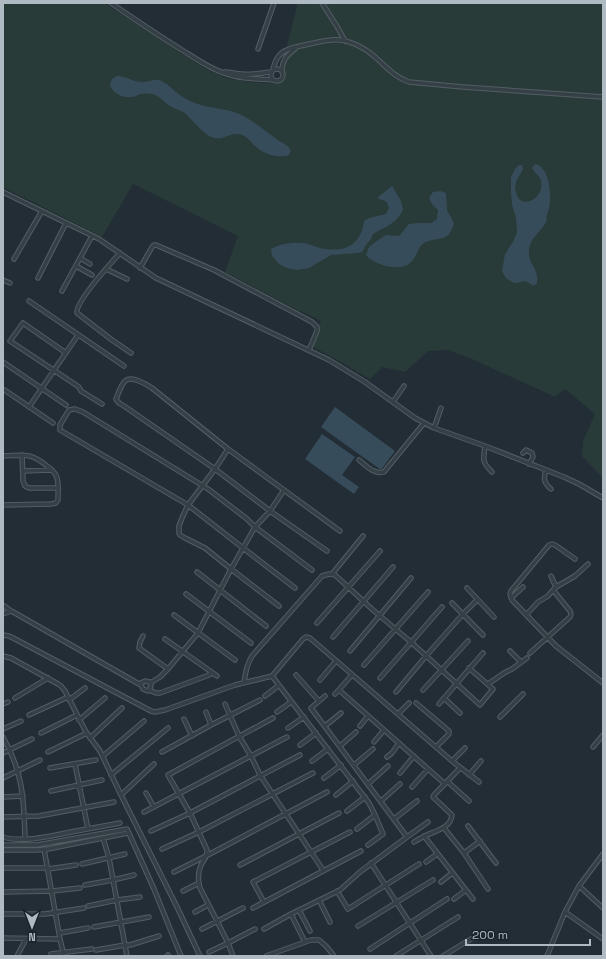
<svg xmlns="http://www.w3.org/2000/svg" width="606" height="959" font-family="'Space Grotesk',sans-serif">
  <rect width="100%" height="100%" fill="#222d35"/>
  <path fill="#283b38" d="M3,3H104L204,68L226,78L242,81L278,84L287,45L298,3H603V478L582,456L583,441L595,414L565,389L555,397L472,359L448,350L428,351L405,372L382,367L370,379L334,358L309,345L321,321L303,312L299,311L225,272L238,236L133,184L102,237L3,187Z"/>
  <path fill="#374c5a" d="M117,76C126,76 135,83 144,82C149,82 154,79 159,80C166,82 171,88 176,92C181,96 187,100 192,102C204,107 218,108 231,111C248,116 261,128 275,138C280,142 289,145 291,151C289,156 287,156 282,156C272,157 261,152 254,145C249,140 245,134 237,134C229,133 224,140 214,138C204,135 193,121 186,114C181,110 175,109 170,106C165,103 161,97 155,95C150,93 143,93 138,95C135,96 135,97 132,97C123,98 113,94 110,85L112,79Z
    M535,164C548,166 551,190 550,201C550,206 548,212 546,217L547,219C542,234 528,236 529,255C530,266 539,269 537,283L534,286L525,281L517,283L512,282L506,278L502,271L505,254L514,240L517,232L516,217L512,205L511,192V177L515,169L519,165H522L523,169C521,174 517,178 516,183C515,186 515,189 516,192C520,212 545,198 541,181C540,176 535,173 532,168Z
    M392,186L401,201L403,210C400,215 397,220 392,223C386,228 378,230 372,235L371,239L366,245L362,252L358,253L331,255L309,268L297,270L287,268L279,264L272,256L271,249C280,244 291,242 301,243C309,243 317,248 325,249C347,252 361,244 364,221L369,218L386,214L389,208L387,202L377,198Z
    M440,191L446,193L447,210L454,223C451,236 446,238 433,240C429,241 427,241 424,243C417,248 417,257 410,263C400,272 373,265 366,255L369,247L377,241L386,235L399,236L409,224L417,223H432L437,219L438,210L432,204L429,198L433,192Z
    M335,407L395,451L381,470L321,427Z
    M322,434L355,457L342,475L359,487L354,494L305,459Z"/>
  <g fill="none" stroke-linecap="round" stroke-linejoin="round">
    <g stroke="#535d63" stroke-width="5.5">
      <path id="minor" d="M111,3C134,19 158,35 182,50C198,60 215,72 234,76C247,79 260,79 273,80
        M322,3L338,28L345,41
        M258,49L274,3
        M271 75a6 6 0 1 1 12 0a6 6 0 1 1-12 0Z
        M273,70C276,53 285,49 300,46C310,44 321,41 331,40C346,38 364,47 375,57C388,68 393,76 409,82L463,87L603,97
        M225,72C231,72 236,74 242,74C251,75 261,73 271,72
        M282,72C282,60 286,56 296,48
        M3,192L99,239L156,278L329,360L365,382L415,418L434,428L485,446L564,477L579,484L603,498
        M120,253C111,263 75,302 77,313L112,340L131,353
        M80,258L90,264
        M14,259L42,211
        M76,266L92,275
        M140,268L152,247L154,245H156L214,270L312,322L317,327V331L309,350
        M106,269L127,279
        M38,278L66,223
        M3,280L10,283
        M62,291L92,236
        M29,301L124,366
        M66,353L23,323L10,341L79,387L81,391L102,404
        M3,362L66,405
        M3,389L53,423
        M393,402L404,386
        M29,407L78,335
        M434,428L441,408
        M485,446C483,460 482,462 492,472
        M228,449L215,469L188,505L182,518L179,526V533L180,535L185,538L205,548L231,569L279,606
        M523,453L526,450L532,453L533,457L529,464
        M22,455L23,481L25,486L29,488H58
        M3,456C24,455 30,452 47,466C51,469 56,473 57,478C59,485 58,493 58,500L56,503L51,504L3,505
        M359,460C366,466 375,475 384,472L424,423
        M546,470C543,479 544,483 551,489
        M23,471L52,470
        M327,551L270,511L215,469L124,406L119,403L116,399C118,394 121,385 125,381C131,375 146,384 152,388L228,449L340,531
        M575,559L555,545L552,544L549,545L511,591L510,594L512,600L556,646L603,683
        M197,572L266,626
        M332,574L363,536
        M551,576L556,587
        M295,588L243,548L188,505L60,430V425L69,410L75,409L83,412L208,489L247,519L255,527L312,570
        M467,588L494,617
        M186,594L251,643
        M511,598L523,587
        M452,603L483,635
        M3,605L11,611
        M3,614L11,611L15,613L139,684
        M174,615L235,660
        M526,615L538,602L548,596L553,590
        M317,623L380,551
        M3,635L9,636L15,639L151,711L155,712L165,710L235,685L272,676L303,639L306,637L310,638L452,761L479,782
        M143,636L140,642L139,648L168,669
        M333,637L393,567
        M165,639L217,676
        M350,651L411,578
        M510,651L521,662
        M530,653L570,617L571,614L570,611L553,590L556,587L575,576L588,564
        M3,656L11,658L58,684L61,686L65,691L86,732L100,751L121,795L178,909L200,956
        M364,665L428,592
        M296,675L319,701
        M272,676L369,803L375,815L383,834L368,845
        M380,678L442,607
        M320,680L336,661
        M145,681L149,682L151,684L150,689L148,691L143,689L141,685L139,684Z
        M150,683L160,677L168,669L198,633L231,569L255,527L270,511L284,490
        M244,683C245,674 247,664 252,656L322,576L329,574L335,575L373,610L412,643L480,705L493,689L469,668
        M488,684L504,673L512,669L527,658
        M149,690L156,693H160L209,675L212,673
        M339,690L445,784
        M423,690L468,641
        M396,692L426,656L463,614L477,600
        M335,694L352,675
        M265,696L278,686
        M15,698L48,678
        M444,698L460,713
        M69,700L85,688
        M416,703L449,731V734L436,747
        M3,704L8,702
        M225,704L239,736L251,756L260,775L323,870
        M439,704L483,653
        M206,712L211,725
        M277,712L291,702
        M398,714L409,703
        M29,715L68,697
        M500,717L523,694
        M184,719L192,736
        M79,720L105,698
        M325,726L341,713
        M360,726L368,716
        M288,728L304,717
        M3,729L21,721
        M41,733L77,715
        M3,737C23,772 24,800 25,839
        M90,738L122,708
        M374,742L384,730
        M300,745L316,733
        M340,746L356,732
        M593,747L603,735
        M48,752L87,733
        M162,752L211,725L260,700
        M3,753L32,739
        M103,756L144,721
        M387,757L392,753L399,743
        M312,761L328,749
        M452,761L465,748
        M75,764L88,829
        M354,765L373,749
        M50,768L96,760
        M400,773L414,756
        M111,775L168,728
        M469,775L481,761
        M3,778L40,760
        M324,778L341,765
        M447,781L469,801
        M368,784L388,766
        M412,787L428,769
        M51,791L102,780
        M146,793L154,807
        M121,795L154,764
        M336,795L353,781
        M3,797L23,796
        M381,801L400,784
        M347,811L365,797
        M144,812L287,737
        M3,817L39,816L114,802
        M394,819L417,801
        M468,826L496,863
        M444,828L464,853L488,889
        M357,829L375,815
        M151,831L190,813L300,755
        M424,836L473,899
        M3,837C21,843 52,836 71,832C87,829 104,826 120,823
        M407,837L428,822
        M103,838L109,858L127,956
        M414,842C417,840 421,838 425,836C435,831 451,828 452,815L433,797L434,795L460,768
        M3,845H37L127,829L154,889L181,956
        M44,849L60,939L64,956
        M162,849L199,832L313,773
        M3,850H37L48,849L128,833
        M464,853L480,841
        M426,862L437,854
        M371,863L431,956
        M82,864L125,854
        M240,865L339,813
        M3,868H48
        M48,869L76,865
        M174,872L208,855L327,792
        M441,882L452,873
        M85,885L113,880L134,875
        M579,886L603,908
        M183,891L199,883
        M337,891L348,909L419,864
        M3,892L52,891L80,888
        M454,899L466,890
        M319,900L330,922
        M264,902L253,882L350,832
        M88,906L117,900L140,897
        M253,908L361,851
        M299,910L310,931
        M195,912L208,905
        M565,912L603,939
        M3,914H45L84,908
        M291,914L305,942
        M358,926L433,880
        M94,927L149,917
        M202,929L243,908
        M264,929L291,914L340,890L360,872L407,837L311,708L325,696
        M60,933L88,928
        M3,938L60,939
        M370,949L447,899
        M96,950L125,945H130L159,936
        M209,952L228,943L217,921L200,888C198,881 198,872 201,865C204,859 208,857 207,850L190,813L168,775L273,718
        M51,954L92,949
        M17,956L26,939
        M167,956L168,955
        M233,956L228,943L255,929
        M266,956L311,940H319L326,946L334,956
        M396,956L458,917
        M443,956L471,939
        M547,956L565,912L579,886L603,854"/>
    </g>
    <use href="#minor" stroke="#353f46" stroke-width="3.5"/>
  </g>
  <rect width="606" height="959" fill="none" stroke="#b0bac2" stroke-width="8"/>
  <g transform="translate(32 927) rotate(180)" stroke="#1b242a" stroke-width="3" paint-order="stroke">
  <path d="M0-3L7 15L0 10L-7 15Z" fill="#b0bac2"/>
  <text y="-6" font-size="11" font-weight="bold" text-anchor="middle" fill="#b0bac2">N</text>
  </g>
  <path d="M466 939v6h124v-6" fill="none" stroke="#b0bac2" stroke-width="2"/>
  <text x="472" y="939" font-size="12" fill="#b0bac2" stroke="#1b242a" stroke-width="3" paint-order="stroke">200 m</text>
</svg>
